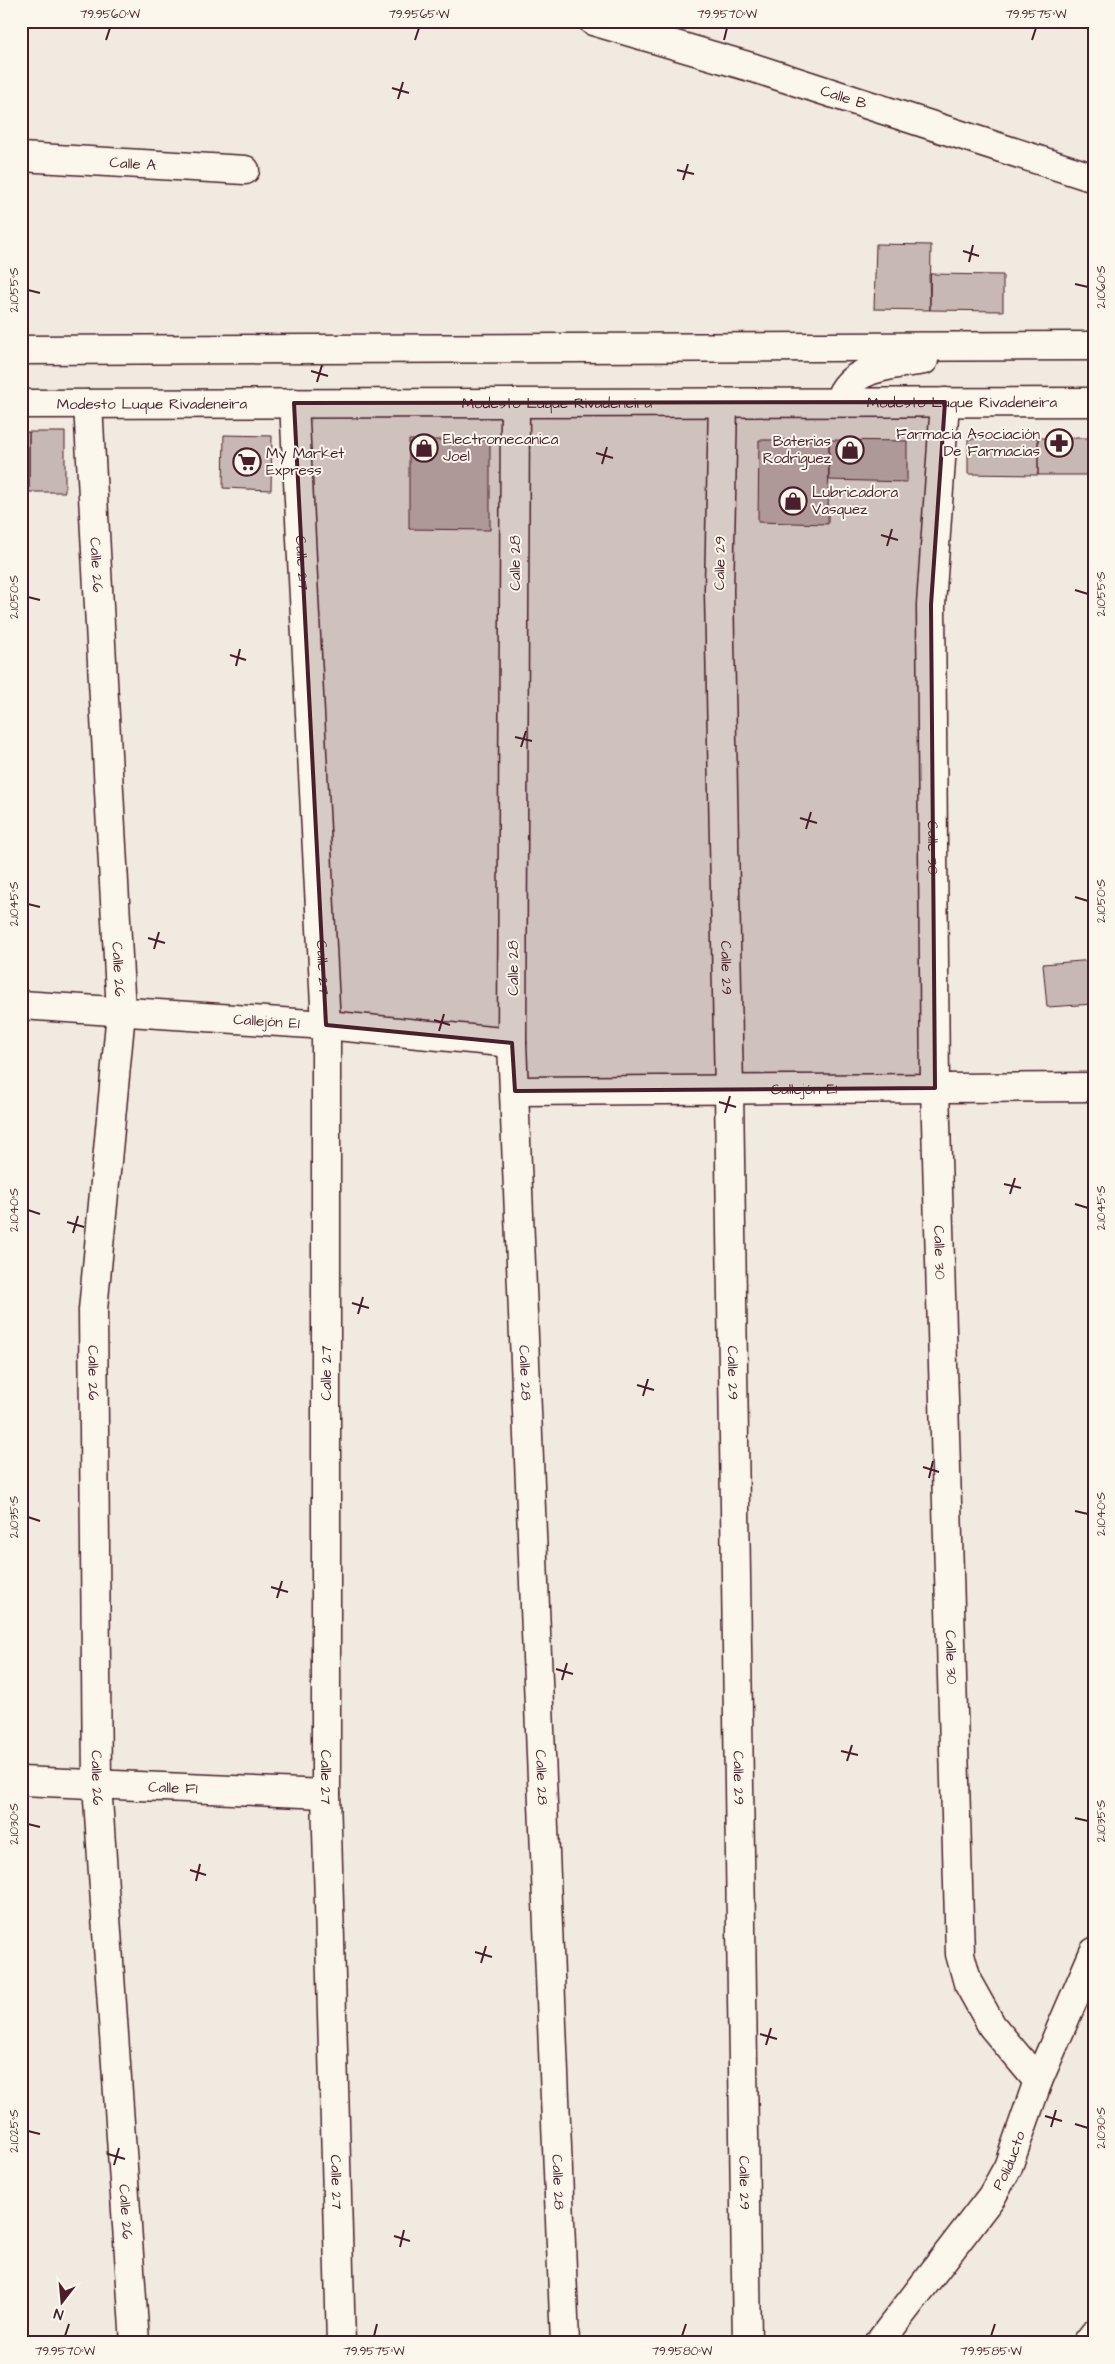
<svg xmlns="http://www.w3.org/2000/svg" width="1115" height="2364" font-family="'Architects Daughter',sans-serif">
  <rect width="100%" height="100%" fill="#f0eae0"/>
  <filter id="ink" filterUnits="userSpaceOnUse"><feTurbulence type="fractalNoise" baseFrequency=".02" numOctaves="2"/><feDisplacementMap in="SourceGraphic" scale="10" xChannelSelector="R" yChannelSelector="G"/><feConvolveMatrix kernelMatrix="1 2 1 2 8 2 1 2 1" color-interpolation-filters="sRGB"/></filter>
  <g filter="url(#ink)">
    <path fill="#c8b8b3" stroke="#4a1f2b" d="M876,244L931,245L930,310L874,309Z
      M929,274L1003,275V311L930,310Z
      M21,432H29V492H21Z
      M29,432H65V492H29Z
      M224,435L272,436L271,490L223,488Z
      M1038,438V475L968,474V439Z
      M1038,438H1094V475H1038Z
      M409,440H490V530L409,529Z
      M759,440H829L828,524L758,522Z
      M829,440L907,441V482L829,480Z
      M1094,960V1004L1047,1007L1043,964Z"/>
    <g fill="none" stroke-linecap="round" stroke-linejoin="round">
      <g stroke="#4a1f2b" stroke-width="31">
        <g id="minor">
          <path id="s1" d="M593,21L754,68L1094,178"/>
          <path id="s2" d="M21,157L245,170"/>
          <path d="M21,350L1094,346"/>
          <path d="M839,401C849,366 895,365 924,360"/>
          <path id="s3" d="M945,402L931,605L935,1088L960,1954L968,1983L992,2026L1038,2081"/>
          <path id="s4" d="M294,403L326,1025V1794L341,2343"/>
          <path id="s5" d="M515,403L512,1043L565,2343"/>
          <path id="s6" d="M723,403L719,591L729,1090L747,2343"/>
          <path id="s7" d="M21,404L1094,402"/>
          <path id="s8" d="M88,404L121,1012L93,1310L97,1785L135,2343"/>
          <path id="s9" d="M21,1005L326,1025L512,1043"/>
          <path id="s10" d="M515,1091L1094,1087"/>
          <path id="s11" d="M21,1781L326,1794"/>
          <path id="s12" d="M879,2343L992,2196L1008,2167L1038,2081L1094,1952"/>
          <path d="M1087,2343L1094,2334"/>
        </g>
      </g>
      <use href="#minor" stroke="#fbf7ec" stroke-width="28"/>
    </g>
  </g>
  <path fill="#4a1f2b" fill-opacity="0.2" stroke="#4a1f2b" stroke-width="4" stroke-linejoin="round" d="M945,402L931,605L935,1088L515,1091L512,1043L326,1025L294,403Z"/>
  <path fill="none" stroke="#4a1f2b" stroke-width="2" d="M106,40L110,28M415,40L419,28M724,40L727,28M1032,40L1036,28M392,88L409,93M398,99L403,82M677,170L694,174M683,180L688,164M963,251L979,256M969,262L973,245M1075,284L1088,287M28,290L40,293M311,371L328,376M317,382L322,365M596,453L613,458M602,464L607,447M881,535L898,540M887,546L892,529M1075,590L1088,594M28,597L40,600M230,655L246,660M236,666L240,649M515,737L532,741M521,747L526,731M800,818L817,823M806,829L811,812M1075,897L1088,901M28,904L40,907M148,938L165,943M154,949L159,932M434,1020L450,1025M439,1031L444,1014M719,1102L736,1107M725,1113L730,1096M1004,1184L1021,1188M1010,1194L1015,1178M1075,1204L1088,1208M28,1210L40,1214M67,1222L84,1227M73,1233L78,1216M352,1303L369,1308M358,1314L363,1297M637,1385L654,1390M643,1396L648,1379M923,1467L939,1472M929,1478L933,1461M1075,1511L1088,1514M28,1517L40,1521M271,1587L288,1592M277,1598L282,1581M556,1669L573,1674M562,1680L567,1663M841,1751L858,1755M847,1761L852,1745M1075,1818L1088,1821M28,1824L40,1827M190,1870L206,1875M196,1881L200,1864M475,1952L492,1957M481,1963L486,1946M760,2034L777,2039M766,2045L771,2028M1045,2116L1062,2121M1075,2124L1088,2128M1051,2127L1056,2110M28,2131L40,2134M108,2154L125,2159M114,2165L119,2148M394,2236L410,2241M400,2247L404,2230M65,2336L69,2324M374,2336L377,2324M682,2336L686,2324M991,2336L995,2324"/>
  <defs>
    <g id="pharmacy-ring" transform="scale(1.4375)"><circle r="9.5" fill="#fbf7ec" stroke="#4a1f2b" stroke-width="1.5"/><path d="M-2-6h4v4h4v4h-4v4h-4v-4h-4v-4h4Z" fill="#4a1f2b"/></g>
    <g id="shop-ring" transform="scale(1.4375)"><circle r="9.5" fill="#fbf7ec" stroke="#4a1f2b" stroke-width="1.5"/><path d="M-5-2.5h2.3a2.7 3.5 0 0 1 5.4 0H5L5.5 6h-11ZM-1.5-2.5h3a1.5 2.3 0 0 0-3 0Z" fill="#4a1f2b"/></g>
    <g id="supermarket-ring" transform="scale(1.4375)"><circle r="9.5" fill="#fbf7ec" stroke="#4a1f2b" stroke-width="1.5"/><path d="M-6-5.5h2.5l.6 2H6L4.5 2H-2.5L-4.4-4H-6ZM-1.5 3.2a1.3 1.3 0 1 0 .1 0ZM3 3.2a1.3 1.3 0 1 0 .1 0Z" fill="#4a1f2b"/></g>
  </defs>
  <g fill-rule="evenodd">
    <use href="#pharmacy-ring" x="1059" y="443"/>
    <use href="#shop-ring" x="424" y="448"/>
    <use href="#shop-ring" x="850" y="450"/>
    <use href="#supermarket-ring" x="247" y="462"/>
    <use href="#shop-ring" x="793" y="501"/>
  </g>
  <g text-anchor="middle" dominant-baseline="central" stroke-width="4" stroke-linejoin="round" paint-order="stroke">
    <g font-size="15" fill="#4a1f2b" stroke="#fbf7ec">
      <text stroke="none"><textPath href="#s1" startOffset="262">Calle B</textPath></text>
      <text stroke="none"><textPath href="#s2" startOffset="112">Calle A</textPath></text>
      <text stroke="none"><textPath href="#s7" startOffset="941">Modesto Luque Rivadeneira</textPath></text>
      <text stroke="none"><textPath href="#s7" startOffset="536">Modesto Luque Rivadeneira</textPath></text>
      <text stroke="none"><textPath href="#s7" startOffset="131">Modesto Luque Rivadeneira</textPath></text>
      <text stroke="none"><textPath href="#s4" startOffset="160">Calle 27</textPath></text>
      <text transform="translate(515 563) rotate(-90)">Calle 28</text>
      <text transform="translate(720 563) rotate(-89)">Calle 29</text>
      <text stroke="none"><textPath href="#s8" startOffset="161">Calle 26</textPath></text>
      <text stroke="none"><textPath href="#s3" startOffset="446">Calle 30</textPath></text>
      <text stroke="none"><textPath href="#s4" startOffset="565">Calle 27</textPath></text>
      <text transform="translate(513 968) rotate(-90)">Calle 28</text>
      <text stroke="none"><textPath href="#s6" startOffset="565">Calle 29</textPath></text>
      <text stroke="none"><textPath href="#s8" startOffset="566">Calle 26</textPath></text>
      <text stroke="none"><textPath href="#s9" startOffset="246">Callejón E1</textPath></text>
      <text stroke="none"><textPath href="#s10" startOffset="289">Callejón E1</textPath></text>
      <text stroke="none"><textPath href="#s3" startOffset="851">Calle 30</textPath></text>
      <text stroke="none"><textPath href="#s8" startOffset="971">Calle 26</textPath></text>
      <text transform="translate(326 1373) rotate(-90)">Calle 27</text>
      <text stroke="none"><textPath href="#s5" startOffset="970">Calle 28</textPath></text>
      <text stroke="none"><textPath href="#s6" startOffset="970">Calle 29</textPath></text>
      <text stroke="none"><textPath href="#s3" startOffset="1256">Calle 30</textPath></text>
      <text stroke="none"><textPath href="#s8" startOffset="1376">Calle 26</textPath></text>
      <text stroke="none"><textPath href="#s4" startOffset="1375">Calle 27</textPath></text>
      <text stroke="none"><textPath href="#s5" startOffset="1375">Calle 28</textPath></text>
      <text stroke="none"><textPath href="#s6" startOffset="1375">Calle 29</textPath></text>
      <text stroke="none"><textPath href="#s11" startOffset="152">Calle F1</textPath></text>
      <text stroke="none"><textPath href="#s12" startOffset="225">Poliducto</textPath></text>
      <text stroke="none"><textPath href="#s5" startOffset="1780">Calle 28</textPath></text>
      <text stroke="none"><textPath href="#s4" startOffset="1780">Calle 27</textPath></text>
      <text stroke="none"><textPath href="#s6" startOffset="1780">Calle 29</textPath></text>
      <text stroke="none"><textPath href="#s8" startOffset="1811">Calle 26</textPath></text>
    </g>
    <g font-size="15" fill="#4a1f2b" stroke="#fbf7ec" text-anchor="start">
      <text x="1040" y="434" text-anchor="end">Farmacia Asociación<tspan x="1040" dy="17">De Farmacias</tspan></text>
      <text x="443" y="439">Electromecanica<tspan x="443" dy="17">Joel</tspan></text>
      <text x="831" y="441" text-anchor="end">Baterias<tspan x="831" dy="17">Rodriguez</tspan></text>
      <text x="266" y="453">My Market<tspan x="266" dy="17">Express</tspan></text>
      <text x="812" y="492">Lubricadora<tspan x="812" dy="17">Vasquez</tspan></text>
    </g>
  </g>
  <rect width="1115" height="2364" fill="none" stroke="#fbf7ec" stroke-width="55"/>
  <g transform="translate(62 2302) rotate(196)" stroke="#fbf7ec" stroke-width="4" paint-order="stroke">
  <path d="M0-4L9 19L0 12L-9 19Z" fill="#4a1f2b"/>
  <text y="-8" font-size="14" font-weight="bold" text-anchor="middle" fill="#4a1f2b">N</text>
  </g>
  <rect x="28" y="28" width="1060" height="2308" fill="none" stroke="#4a1f2b" stroke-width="2"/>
  <g font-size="12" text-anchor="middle" fill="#4a1f2b">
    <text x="110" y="18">79.9560°W</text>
    <text x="419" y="18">79.9565°W</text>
    <text x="727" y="18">79.9570°W</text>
    <text x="1036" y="18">79.9575°W</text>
    <text transform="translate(1101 287) rotate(-90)" y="4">2.1060°S</text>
    <text transform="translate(14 290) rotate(-90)" y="4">2.1055°S</text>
    <text transform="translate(1101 594) rotate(-90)" y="4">2.1055°S</text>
    <text transform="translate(14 597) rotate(-90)" y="4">2.1050°S</text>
    <text transform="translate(1101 901) rotate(-90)" y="4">2.1050°S</text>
    <text transform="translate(14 904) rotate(-90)" y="4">2.1045°S</text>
    <text transform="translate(1101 1208) rotate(-90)" y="4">2.1045°S</text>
    <text transform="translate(14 1210) rotate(-90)" y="4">2.1040°S</text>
    <text transform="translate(1101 1514) rotate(-90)" y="4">2.1040°S</text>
    <text transform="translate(14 1517) rotate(-90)" y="4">2.1035°S</text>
    <text transform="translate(1101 1821) rotate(-90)" y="4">2.1035°S</text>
    <text transform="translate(14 1824) rotate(-90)" y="4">2.1030°S</text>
    <text transform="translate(1101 2128) rotate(-90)" y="4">2.1030°S</text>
    <text transform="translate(14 2131) rotate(-90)" y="4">2.1025°S</text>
    <text x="65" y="2355">79.9570°W</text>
    <text x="374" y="2355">79.9575°W</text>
    <text x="682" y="2355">79.9580°W</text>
    <text x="991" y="2355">79.9585°W</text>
  </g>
</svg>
